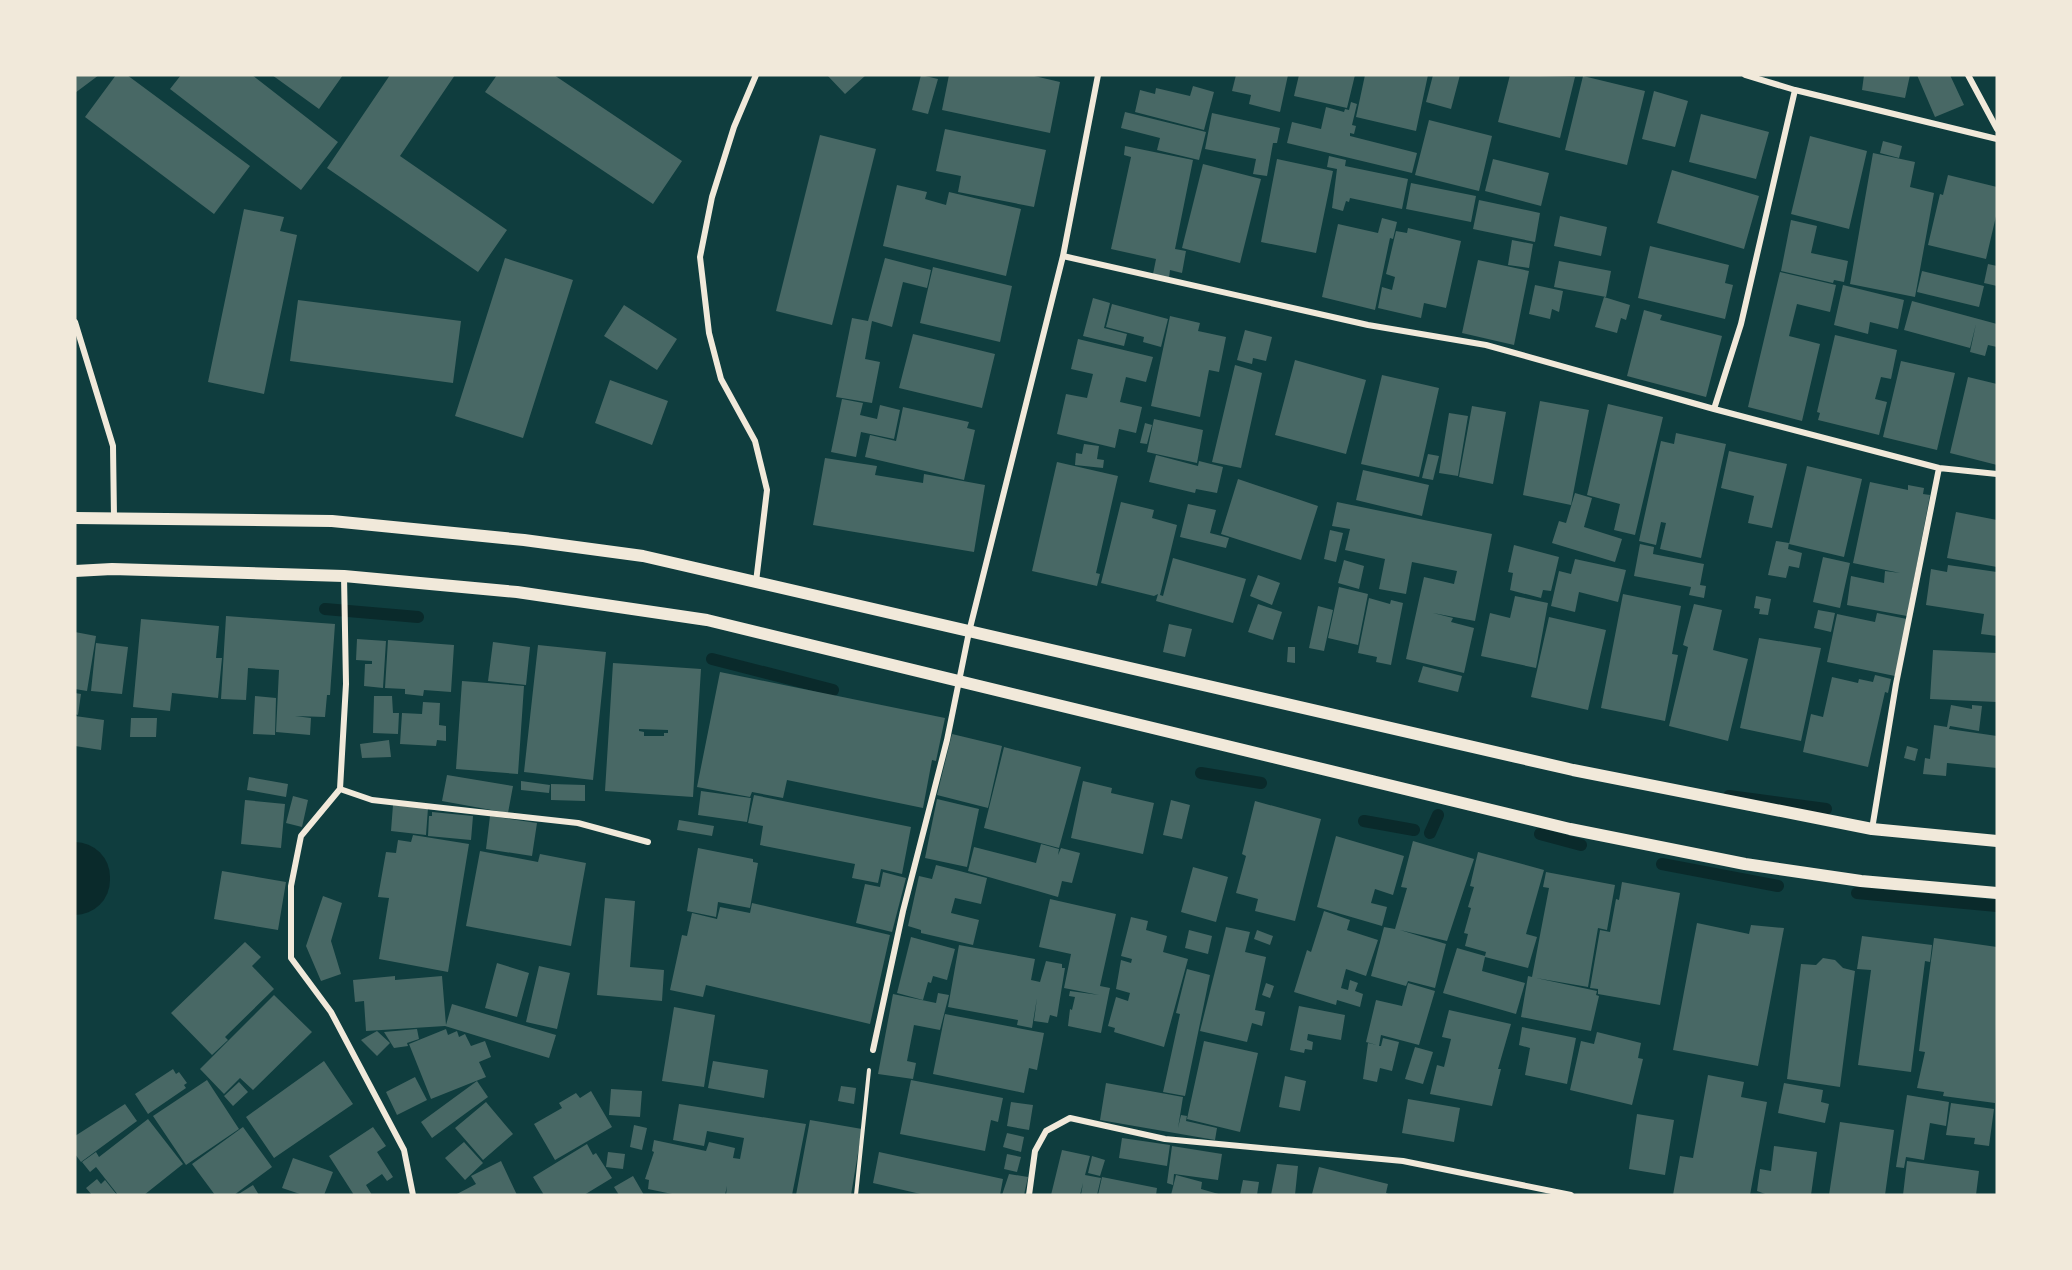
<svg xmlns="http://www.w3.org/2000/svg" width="2072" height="1270" font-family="Montserrat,sans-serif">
  <rect width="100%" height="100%" fill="#0f3d3e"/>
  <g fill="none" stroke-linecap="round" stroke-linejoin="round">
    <path stroke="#0a2a2b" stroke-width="12" d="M325,609L418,617
      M712,659L833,690
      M1201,773L1261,783
      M1729,796L1826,809
      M1364,821L1414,830
      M1430,833L1438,815
      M1540,834L1581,845
      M1662,864L1778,886
      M1857,893L1997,906"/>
    <path stroke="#0a2a2b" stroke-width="70" d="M75,877V880"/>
  </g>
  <path fill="#486865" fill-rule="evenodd" d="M75,75H99L75,93Z
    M116,75H127L250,166L214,214L85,117Z
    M181,75H252L338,142L301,190L170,89Z
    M272,75H343L319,109Z
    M390,75H455L400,156L507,230L478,272L327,168Z
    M497,75H554L682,161L653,204L485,92Z
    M827,75H866L845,94Z
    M921,75L938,79L928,114L912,110Z
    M949,75H1030L1060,82L1050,133L942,110Z
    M1236,75H1288L1280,112L1249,104L1251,95L1232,91Z
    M1299,75H1355L1347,108L1294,96Z
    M1365,75H1428L1416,131L1356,117Z
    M1433,75H1460L1451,109L1426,102Z
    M1510,75L1575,77L1560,138L1498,122Z
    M1864,75H1910L1905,98L1862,90Z
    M1917,75H1950L1964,105L1935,117Z
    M1583,76L1645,91L1627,165L1565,150Z
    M1193,86L1214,92L1204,130L1135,112L1140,90L1155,94L1156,88L1190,96Z
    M1654,91L1688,101L1675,147L1642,139Z
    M1351,102L1357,104L1352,125L1356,126L1354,134L1350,133V136L1417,153L1412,173L1287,143L1292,122L1321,129L1326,107L1344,112L1345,109L1349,110Z
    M1125,112L1206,132L1199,160L1157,150L1160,138L1121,128Z
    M1212,113L1280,128L1277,143H1273L1267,176L1253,174L1256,159L1205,149Z
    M1701,114L1769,132L1756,179L1689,162Z
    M1429,120L1492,136L1479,191L1415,175Z
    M945,129L1046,150L1034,207L958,192L961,176L936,171Z
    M820,135L876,149L832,325L776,311Z
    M1810,136L1867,151L1849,229L1791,214Z
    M1883,141L1902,146L1899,158L1880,153Z
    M1125,146L1193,160L1175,249L1186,251L1182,273L1170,270L1169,278L1153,274L1156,259L1111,249L1131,157L1124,155Z
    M1873,153L1915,162L1910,187L1934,193L1915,297L1850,284Z
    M1329,156L1346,160L1345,166L1408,179L1402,209L1350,198L1349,202L1346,201L1343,211L1332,208L1337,169L1327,167Z
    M1277,159L1333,171L1316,253L1261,242Z
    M1493,159L1549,173L1541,206L1485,191Z
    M1203,164L1261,179L1240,263L1182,248Z
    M1672,170L1759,196L1744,249L1657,223Z
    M1948,175L1997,187V212L1986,259L1928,245L1940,194L1943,195Z
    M1411,183L1476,196L1471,222L1406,209Z
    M897,185L927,192L925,199L946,205L949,192L1021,209L1006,276L883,246Z
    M1479,200L1540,213L1535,242L1473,229Z
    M244,209L284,217L280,231L297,235L264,394L208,382Z
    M1560,216L1607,227L1601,256L1554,246Z
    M1382,218L1397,222L1393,239L1390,238L1375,310L1322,297L1338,224L1378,233Z
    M1791,220L1817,226L1811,253L1848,261L1844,282L1834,280L1833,283L1781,271Z
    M1408,228L1461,241L1446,308L1424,303L1421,318L1378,308L1382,287L1392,290L1395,277L1386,274L1396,231L1407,233Z
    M1512,240L1533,244L1529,268L1508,265Z
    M1650,246L1729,265L1725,283L1733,285L1725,319L1638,298Z
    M505,258L573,280L523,438L455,416Z
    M885,258L931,270L927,288L903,282L892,327L872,321L865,359L880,362L872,403L836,397L852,318L868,321Z
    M1478,260L1529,271L1514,345L1462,333Z
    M1559,261L1611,271L1606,297L1554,287Z
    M1988,264L1997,266V286L1984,283Z
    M933,267L1012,286L1000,342L920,323Z
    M1922,271L1984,286L1979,307L1917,292Z
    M1780,272L1836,285L1830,312L1797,304L1789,336L1820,344L1802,421L1748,407Z
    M1535,285L1563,291L1559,312L1552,309L1550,319L1529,314Z
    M1843,285L1904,300L1898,329L1870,322L1868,334L1834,325Z
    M1604,297L1630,305L1626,320L1621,318L1617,333L1595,327Z
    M1093,298L1110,303L1104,328L1127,334L1124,346L1083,336Z
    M298,300L461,321L453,383L290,361Z
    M1912,301L1997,324V347L1988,345L1985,356L1970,352L1976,324L1970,348L1904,330Z
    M1112,304L1168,319L1161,347L1143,342L1144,337L1106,327Z
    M624,305L677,339L657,370L604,336Z
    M1644,310L1662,315L1660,320L1722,336L1706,397L1627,376Z
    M1170,316L1200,323L1198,331L1226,337L1219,372L1209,370L1200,417L1151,406Z
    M1245,330L1272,337L1266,361L1253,358L1252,364L1237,360Z
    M913,334L995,354L982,408L899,388Z
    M1835,335L1897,350L1891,379L1881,377L1875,399L1887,402L1879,435L1818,420L1820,413L1817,412Z
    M1078,339L1153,357L1146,382L1126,377L1120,402L1142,407L1136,433L1119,429L1115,448L1057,434L1066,394L1087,398L1093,374L1071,369Z
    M1295,360L1366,380L1346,454L1275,435Z
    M1901,361L1955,373L1937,450L1883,437Z
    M1235,365L1262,373L1241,468L1212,462Z
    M1382,375L1439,388L1419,477L1361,464Z
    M1968,377L1997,384V465L1950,453Z
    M610,380L668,401L652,445L595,423Z
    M842,399L863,403L860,415L877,419L880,405L900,410L894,439L861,432L856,457L831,452Z
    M1540,401L1589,410L1571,505L1523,495Z
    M1608,404L1663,417L1635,535L1614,530L1620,504L1587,495Z
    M1472,406L1506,412L1493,484L1459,477Z
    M903,407L969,422L967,428L975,430L964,480L865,457L870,435L896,441Z
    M1449,413L1468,416L1458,476L1439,473Z
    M1154,419L1203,430L1197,463L1147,452Z
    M1145,423L1152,425L1147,444L1140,443Z
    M1676,433L1726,444L1701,558L1660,549L1666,523L1661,522L1656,545L1639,541L1661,441L1674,444Z
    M1084,444L1099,446L1097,459L1104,460L1103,468L1075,465L1076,453L1082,454Z
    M1729,451L1787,464L1772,528L1748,523L1754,496L1721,488Z
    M1428,454L1439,456L1433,480L1422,478Z
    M1156,455L1198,466L1199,461L1223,467L1217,493L1196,489L1195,493L1149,482Z
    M825,458L877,466L875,475L923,483L924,474L985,485L974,552L813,525Z
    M1057,462L1118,476L1096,573L1100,574L1097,586L1032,571Z
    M1807,466L1862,479L1844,557L1789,544Z
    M1363,470L1429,485L1422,516L1356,500Z
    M1238,479L1318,506L1301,560L1221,534Z
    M1870,482L1908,490V485L1924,488L1923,494L1930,495L1907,616L1847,605L1851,576L1884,583L1885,571L1900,573L1853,563Z
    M1575,493L1592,498L1584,527L1622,539L1615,562L1552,543L1559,521L1566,523Z
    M1121,502L1154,510L1152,518L1177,525L1160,595L1163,596L1173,558L1246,579L1233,623L1156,601L1158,594L1154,596L1101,583Z
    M1337,502L1492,534L1475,621L1433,613L1453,618L1451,622L1474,628L1464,673L1406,659L1424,577L1454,584L1457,571L1412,562L1406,594L1379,589L1385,559L1345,550L1350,529L1332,526Z
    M1188,504L1216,510L1210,533L1229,538L1226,548L1180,537Z
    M1956,512L1997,520V567L1947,558Z
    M1330,530L1343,533L1336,562L1324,559Z
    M1776,541L1789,543L1788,549L1802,553L1799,568L1789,566L1786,578L1768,575Z
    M1640,544L1654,547L1653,554L1704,564L1700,585L1706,586L1704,598L1689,595L1691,587L1634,576Z
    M1514,545L1559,557L1551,591L1543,590L1541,598L1510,590L1513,573L1508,572Z
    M1823,557L1850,563L1840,608L1813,602Z
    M1575,559L1626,570L1618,602L1579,592L1575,612L1551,606L1559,571L1571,574Z
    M1344,560L1364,566L1359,589L1338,583Z
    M1948,565L1997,572V636L1981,634L1984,614L1926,605L1931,569L1947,572Z
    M1258,575L1280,583L1272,605L1250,596Z
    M1339,587L1368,594L1358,645L1328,638Z
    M1623,594L1681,606L1672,654L1678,655L1665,721L1601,708Z
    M1515,596L1548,603L1536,668L1481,656L1490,613L1510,618Z
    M1756,596L1771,599L1768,615L1759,614L1760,609L1754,608Z
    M1369,598L1390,604L1391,600L1403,603L1391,665L1376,662L1377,657L1358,653Z
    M1258,604L1282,612L1273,640L1248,632Z
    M1694,604L1722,610L1713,650L1748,659L1728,741L1669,726L1688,647L1683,645Z
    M1318,606L1333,610L1324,651L1309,648Z
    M1818,610L1835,613L1831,632L1814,628Z
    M1877,613L1907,619L1895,676L1827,662L1837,614L1875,622Z
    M226,616L335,624L330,695H327L325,717L295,716L311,718L310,735L276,732L279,670L248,668L246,700L221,699Z
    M1549,617L1606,630L1588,710L1531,697Z
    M141,619L219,626L216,658H222L218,698L172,693L170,711L133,707Z
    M1169,624L1192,629L1185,657L1163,652Z
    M75,632L96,636L87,691L75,689Z
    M1759,638L1821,648L1801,741L1740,728Z
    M357,639L386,641L383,688L364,686L365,664H372V661L356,660Z
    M388,640L454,645L451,692L424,690L423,696L405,694V689L385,688Z
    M493,642L530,647L526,685L488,681Z
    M96,643L128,647L122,694L91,691Z
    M538,645L606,652L593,780L524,772Z
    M1288,647H1295V663L1287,662Z
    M1933,650L1997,653V702L1930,699Z
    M613,663L701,669L693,797L605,791ZM639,729L668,730V733H664V736H644V732L639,731Z
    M1423,666L1462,676L1458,692L1418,682Z
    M720,672L945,718L936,761L932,760L923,808L787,780L783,798L752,792L750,797L697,787Z
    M1875,675L1891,679L1888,693L1885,692L1868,767L1803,752L1811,714L1823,717L1832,677L1858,683L1859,679L1873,682Z
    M462,681L524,686L518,774L456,769Z
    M75,693L81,694L78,715L75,714Z
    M255,696L276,698L275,735L253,734Z
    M374,696H392L393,713H399L398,734L373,733Z
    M423,702L440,703L439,725L446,726V741L437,740L436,746L400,744L402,713L422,714Z
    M1951,705L1972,709V705L1982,706L1979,731L1950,726L1949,729L1997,736V768L1947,763L1946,776L1923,774L1925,758L1930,759L1934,725L1947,727Z
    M75,716L104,720L101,750L75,746Z
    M131,718H157L156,737H130Z
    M952,734L1002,746L988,808L937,795Z
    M389,740L391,757L362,758L360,744Z
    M1907,746L1918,749L1915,761L1904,758Z
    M1004,747L1081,767L1059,848L984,828Z
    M447,775L513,786L508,813L442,801Z
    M249,777L288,784L286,797L247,790Z
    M521,781L550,785L549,793L521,790Z
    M1083,781L1112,788L1111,793L1154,803L1143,854L1071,838Z
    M551,784L585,785V801L551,800Z
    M701,791L751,798L747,822L698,815Z
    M754,795L911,827L902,874L881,869L878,883L852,878L855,864L760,845L763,826L748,823Z
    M293,796L308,800L302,827L286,823Z
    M937,799L979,809L967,867L925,858Z
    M245,800L285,804L281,848L241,844Z
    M1171,800L1190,805L1182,839L1163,835Z
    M1255,801L1321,819L1295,921L1255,911L1258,899L1236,893L1246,856L1242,854Z
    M393,805L428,808L426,835L391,831Z
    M432,812L473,816L471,840L428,836L429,816H432Z
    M490,816L537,823L532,856L486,849Z
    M679,820L714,826L712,836L677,830Z
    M413,835L469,844L448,972L379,959L389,898L378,897L386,852L396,853L398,840L411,842Z
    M1336,836L1404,856L1393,895L1375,889L1371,903L1387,907L1382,926L1317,907Z
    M1413,841L1474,859L1447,941L1400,930L1446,944L1435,988L1408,981L1406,986L1371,976L1384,927L1395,929L1407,888L1401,887Z
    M1041,844L1059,849L1058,855L1061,848L1080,853L1072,883L1062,881L1058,897L968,871L974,847L1036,863Z
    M698,848L753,859V862L758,863L750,908L718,902L716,917L687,911Z
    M480,851L538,862L540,854L586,863L571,946L466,926Z
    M1478,852L1544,870L1526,934L1537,937L1528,968L1485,957L1482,971L1525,983L1516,1014L1443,993L1457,948L1485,956L1486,952L1465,946L1468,934L1464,933L1471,908L1468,907L1474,887L1470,886Z
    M936,865L987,878L981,904L955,898L951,913L979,920L973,945L921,933V930L908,926L919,876L932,879Z
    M1193,867L1228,877L1216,922L1181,912Z
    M222,871L286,882L278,930L214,919Z
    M883,872L906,878L892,932L856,923L865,884L880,887Z
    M1546,872L1615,885L1607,930L1598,928L1588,987L1536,978L1597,991L1596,995L1599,996L1591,1031L1521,1017L1528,976L1532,977L1549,888L1543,887Z
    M1622,882L1680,893L1660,1005L1598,994V989L1590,988L1600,930L1610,932L1616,899L1619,900Z
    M323,896L342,903L331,941L341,974L321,981L306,946Z
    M605,898L635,901L630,967L664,970L662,1001L597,995Z
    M1050,899L1116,914L1100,986L1110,988L1101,1033L1068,1026L1070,1009L1072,1010L1075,997L1069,996L1070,991L1099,995L1064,988L1071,954L1039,947Z
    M752,903L890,935L870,1024L706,985L703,997L670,990L682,935L687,936L692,913L717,919L720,907L750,913Z
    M1324,911L1350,920L1347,930L1378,940L1366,976L1346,969L1341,988L1348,990L1350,980L1358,983L1355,991L1363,994L1360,1007L1337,1000L1336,1005L1294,992L1307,950L1311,952Z
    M1131,917L1148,921L1146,930L1167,936L1163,952L1188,959L1164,1047L1114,1032L1115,1028L1108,1026L1116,997L1128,1001L1130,993L1116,989L1121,960L1131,963L1132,959L1121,956Z
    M1697,923L1749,934L1751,925L1784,928L1758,1066L1673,1050Z
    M1226,927L1250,932L1245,952L1266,957L1255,1010L1265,1012L1262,1026L1252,1023L1247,1042L1200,1031Z
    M1189,930L1212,936L1208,954L1185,948Z
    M1257,930L1273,936L1270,945L1254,939Z
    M1862,936L1932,945L1930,962L1925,961L1911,1072L1858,1065L1871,970L1857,969Z
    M911,937L955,949L947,980L933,976L931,983L928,982L923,1000L897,993Z
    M1934,938L1997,947L1995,1103L1943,1096L1944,1092L1917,1088L1925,1052L1919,1051Z
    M245,942L261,957L252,966L274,989L225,1037L228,1040L212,1055L171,1013Z
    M959,945L1035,959L1031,980L1040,982L1046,961L1062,964V968H1065L1057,1017L1050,1015L1048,1023L1034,1021L1037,998L1032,1028L1017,1025L1018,1020L948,1007Z
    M1823,958L1835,960L1843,968L1855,971L1840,1087L1787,1079L1801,964L1816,965Z
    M497,963L529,973L517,1017L485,1008Z
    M539,966L570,973L557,1029L526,1022Z
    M1187,969L1210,975L1185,1096L1163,1092L1180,1014L1176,1013Z
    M395,976V980L442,976L446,1025L452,1004L556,1035L549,1058L445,1026L366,1031L364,1001L355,1002L353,980Z
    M1266,983L1274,986L1270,998L1262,995Z
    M1408,983L1435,991L1419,1045L1381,1035L1379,1046H1381L1383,1038L1399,1042L1392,1071L1380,1068L1377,1082L1363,1079L1368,1043L1377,1045L1366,1042L1376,1000L1402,1006Z
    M938,993L949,995L940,1030L914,1025L907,1061L916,1063L913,1079L878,1074L893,994L936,1003Z
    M274,995L312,1032L253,1090L240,1078L224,1094L200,1069Z
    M1299,1006L1345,1015L1341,1040L1308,1034L1307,1040L1313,1042L1312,1050L1305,1049L1304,1053L1290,1050Z
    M674,1007L715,1015L704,1087L662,1081Z
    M1449,1010L1511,1024L1498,1069H1501L1492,1106L1430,1094L1437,1065L1444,1067L1451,1039L1442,1037Z
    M945,1014L1044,1033L1037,1070L1029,1068L1024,1093L933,1074Z
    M1522,1027L1576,1038L1567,1084L1525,1075L1530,1048L1519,1045Z
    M417,1029L419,1039L407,1043L408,1046L394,1048L384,1032Z
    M446,1029L448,1035L457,1031L459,1037L465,1034L471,1046L485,1041L491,1057L479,1062L486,1077L431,1099L409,1044Z
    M377,1031L390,1043L377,1056L361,1040Z
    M1597,1032L1641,1043L1638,1058L1643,1059L1632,1105L1570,1090L1581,1041L1594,1044Z
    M1204,1041L1258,1053L1240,1132L1187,1119Z
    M1415,1047L1433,1052L1423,1084L1405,1079Z
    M324,1061L353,1104L274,1158L246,1117Z
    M713,1061L768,1070L764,1098L708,1088Z
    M173,1069L176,1074L179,1072L187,1083L184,1085L186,1088L148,1114L135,1094Z
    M1708,1075L1744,1082L1741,1097L1767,1102L1750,1195H1673L1680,1156L1693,1158Z
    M1285,1076L1306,1081L1300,1111L1279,1107Z
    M415,1077L427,1100L397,1115L386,1092Z
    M207,1080L239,1129L186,1165L153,1116Z
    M911,1080L1003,1098L998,1122L991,1120L985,1151L900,1134Z
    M477,1081L488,1097L432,1138L421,1122Z
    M239,1082L248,1092L233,1106L224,1096Z
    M1106,1083L1183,1097L1178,1128L1181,1115L1187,1116L1186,1121L1217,1128L1215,1140L1100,1120Z
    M1784,1083L1823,1090L1821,1102L1829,1104L1825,1123L1778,1113Z
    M841,1086L856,1088L854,1104L838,1101Z
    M611,1089L642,1091L640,1117L609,1115Z
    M591,1091L612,1127L555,1160L534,1124L562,1108L559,1103L576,1093L580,1098Z
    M1907,1095L1949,1102L1946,1126L1930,1123L1924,1160L1906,1157L1904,1168L1896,1167Z
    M1408,1099L1460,1108L1454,1142L1402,1133Z
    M486,1102L513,1134L483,1160L455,1128Z
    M1011,1102L1033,1105L1029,1130L1007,1126Z
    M1951,1103L1994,1109L1989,1146L1974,1144L1975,1138L1946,1135Z
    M125,1104L137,1121L81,1162L75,1154V1136Z
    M679,1104L806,1124L792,1195H726L727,1186L725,1195H677L648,1189L649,1180L645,1179L654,1152L652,1151L654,1140L706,1151L709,1142L735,1148L733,1158L740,1159L744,1138L707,1131L704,1146L673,1140Z
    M1637,1114L1674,1120L1665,1175L1629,1169Z
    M148,1119L183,1164L144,1195H118L96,1167L90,1172L82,1162L96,1152L99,1157Z
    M810,1120L862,1129L851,1195H796Z
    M1840,1122L1894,1130L1885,1195H1829Z
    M634,1125L647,1128L642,1150L630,1147Z
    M243,1127L272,1167L234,1195H215L192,1164Z
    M373,1127L386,1146L377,1152L393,1177L387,1181L382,1174L366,1185L372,1195H354L329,1156Z
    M1007,1133L1024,1137L1021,1152L1003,1147Z
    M1122,1138L1170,1145L1167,1166L1119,1158Z
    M464,1142L483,1163L465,1180L445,1158Z
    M587,1144L593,1155L596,1153L612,1178L584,1195H544L533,1177Z
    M1172,1146L1222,1154L1218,1180L1174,1174L1173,1185L1167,1183Z
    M1774,1146L1817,1152L1811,1195H1768L1757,1191L1760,1169L1771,1171Z
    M1062,1150L1090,1156L1085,1175L1101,1178L1097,1195H1081L1083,1183L1080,1195H1051Z
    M608,1152L625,1154L623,1169L606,1167Z
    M879,1152L1003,1179L1000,1195H925L873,1183Z
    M1007,1154L1021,1157L1017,1172L1004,1169Z
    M1092,1156L1105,1160L1100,1176L1088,1173Z
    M293,1158L333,1172L324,1195H303L282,1188Z
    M501,1161L517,1195H455L476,1184L471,1176Z
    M1907,1161L1979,1171L1976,1195H1903Z
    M1277,1164L1298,1166L1295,1195H1271Z
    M1319,1167L1388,1184L1386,1193L1391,1195L1312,1194Z
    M1009,1174L1028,1177L1024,1195H1002Z
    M1176,1175L1202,1182L1201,1189L1222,1195H1171Z
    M633,1176L644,1195H619L614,1187Z
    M1102,1177L1157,1188L1156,1195H1098Z
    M97,1179L101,1184L105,1180L117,1195H92L86,1188Z
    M1243,1180L1259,1182L1257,1195H1240Z
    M253,1185L259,1195H237Z"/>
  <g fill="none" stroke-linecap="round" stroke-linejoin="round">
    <path stroke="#f1e9da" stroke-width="4" d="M856,1195L869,1070"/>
    <path stroke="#f1e9da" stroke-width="6" d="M756,75L734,127L712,197L700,257L709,333L721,379L755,441L767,490L756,582
      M1745,75L1795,90L1997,139
      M1968,75L1997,129
      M1063,256L1368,325L1486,345L1714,409L1939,468L1997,474
      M75,322L113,446L114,517
      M1714,409L1741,324L1795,90
      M344,576L346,684L340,789L301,836L291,886V958L331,1012L404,1150L413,1195
      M340,789L372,800L578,823L648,842
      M1872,829L1896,684L1939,468
      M873,1050L903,911L947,740L969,632L1063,256L1098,75
      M1029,1195L1035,1151L1046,1131L1070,1118L1165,1139L1403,1161L1571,1195"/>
    <path stroke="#f1e9da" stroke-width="12" d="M75,518L332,521L524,540L643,556L1573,770L1872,829L1997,841
      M75,571L112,569L344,576L517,592L707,620L1570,829L1745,864L1861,881L1997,893"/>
  </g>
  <rect width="2072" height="1270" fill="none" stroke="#f1e9da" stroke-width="153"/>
</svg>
